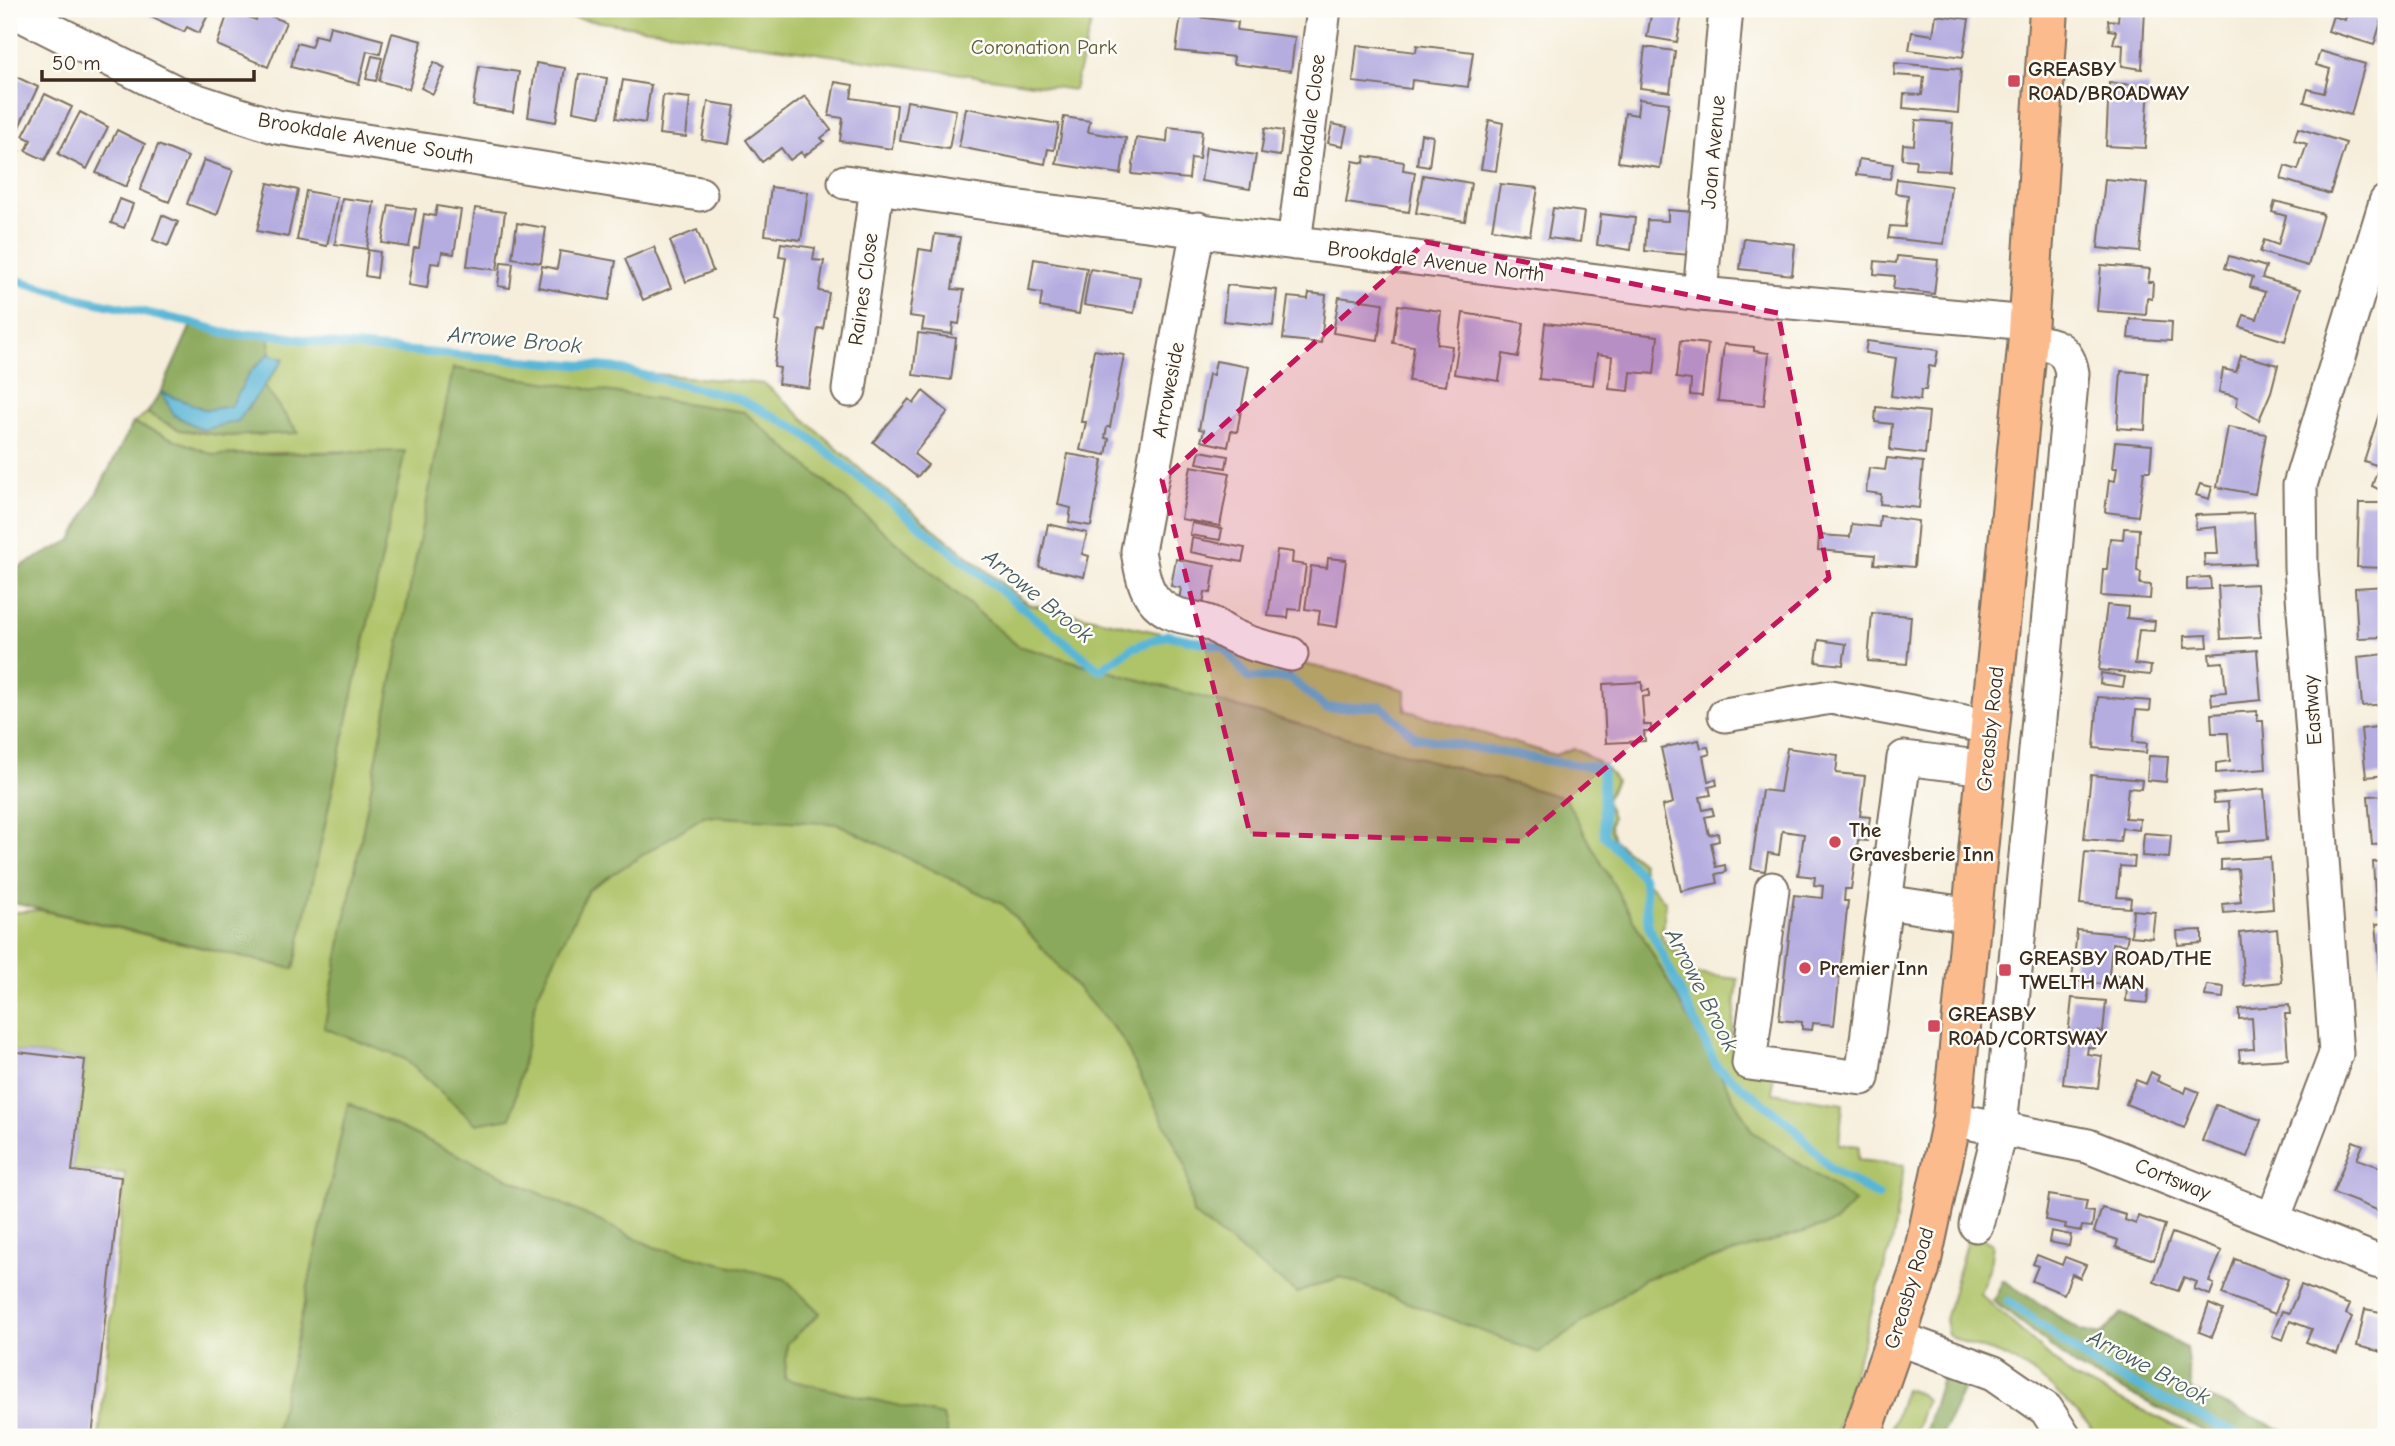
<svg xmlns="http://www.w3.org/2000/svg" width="2395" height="1446" font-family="'Comic Neue',sans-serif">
  <rect width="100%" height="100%" fill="#fdfcf7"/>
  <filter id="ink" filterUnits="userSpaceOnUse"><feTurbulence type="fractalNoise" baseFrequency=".0143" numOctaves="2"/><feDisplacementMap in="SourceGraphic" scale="14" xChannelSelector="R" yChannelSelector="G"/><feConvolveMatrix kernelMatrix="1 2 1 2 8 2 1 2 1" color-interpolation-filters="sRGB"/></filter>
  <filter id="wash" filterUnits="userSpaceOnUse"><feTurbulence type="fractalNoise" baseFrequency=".00686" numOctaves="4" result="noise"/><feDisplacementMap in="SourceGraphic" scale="28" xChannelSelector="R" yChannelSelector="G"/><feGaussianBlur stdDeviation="1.57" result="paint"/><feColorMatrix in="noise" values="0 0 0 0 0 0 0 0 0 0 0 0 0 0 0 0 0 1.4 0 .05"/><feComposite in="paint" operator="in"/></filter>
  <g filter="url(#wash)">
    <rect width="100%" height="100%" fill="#f6eedb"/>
    <path fill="#afc367" stroke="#757642" stroke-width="2" d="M522,9H1095L1074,90L566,17Z
      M269,334L334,345L765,384L869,477L1028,604L1363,677L1405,690V710L1555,755L1574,748L1606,767L1616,781L1606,800L1612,817L1610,826L1614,840L1642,863L1644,878L1666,902L1662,938L1673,951L1688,953V973L1738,979L1731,1043L1751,1071L1773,1075V1093L1843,1104L1839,1144L1859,1146L1858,1160L1904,1165L1893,1238L1835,1437H99L125,1173L72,1171L85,1060L9,1051V913L39,910L294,969L347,451L214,455L133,423L147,413L180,430L226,436L298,432L264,386L283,359L269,354Z
      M1969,1232L1993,1244L1990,1266L1980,1294L2072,1377L2199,1437H2100C2074,1409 2048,1380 2014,1361C1992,1348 1969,1349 1948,1334L1945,1320Z
      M1905,1389L1920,1394L1926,1400L1914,1437H1889Z"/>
    <path fill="#8ba95c" stroke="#636a3d" stroke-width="2" d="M192,323L233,335L269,334L270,354L284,359L264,386L298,433L226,436L180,430L147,413L161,392Z
      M453,368L744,412L1018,646L1565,798L1752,1131L1855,1202L1834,1223L1644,1279L1539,1353L1340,1277L1297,1293L1193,1214L1185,1164L1121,1037L1004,905L838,824L704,816L588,890L537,996L511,1118L476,1124L405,1059L324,1028Z
      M133,423L214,455L405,451L294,969L9,902V572L72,540Z
      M348,1103L654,1247L785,1279L820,1313L787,1344L785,1379L943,1416L948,1437H275Z
      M2003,1280L2081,1331L2101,1335L2122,1313L2186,1348L2191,1390L2298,1437H2216L2078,1368L1993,1301Z
      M1943,1375L1967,1382L1941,1437H1924Z"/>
    <path fill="#58b6d7" stroke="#4a707a" stroke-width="2" d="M269,354L284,359L238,421L203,430L174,415L161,392L206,410L231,406L250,372Z"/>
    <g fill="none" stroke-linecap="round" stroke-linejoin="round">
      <path stroke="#58b6d7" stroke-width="9" d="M9,278L82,299L192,323L233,335L269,334L334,345L615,368L739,399L800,430L1100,670L1132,648L1167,635L1224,647L1248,678H1290L1326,708L1381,706L1415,737L1555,762L1602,768L1604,835L1644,878L1648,925L1717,1067L1791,1125L1831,1169L1878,1196
        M2008,1301L2096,1366L2242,1437"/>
    </g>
    <g id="blocks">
      <path fill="#b5ade0" d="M135,9H211L199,33L187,27L184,32Z
        M1134,9H1172L1171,15Z
        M1652,9H1683L1677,42L1647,37Z
        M2119,9H2145L2142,69L2122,66L2123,45L2113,44L2116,31L2109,30L2108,20L2118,21Z
        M2348,9H2385L2374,45L2328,31L2333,16L2345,20Z
        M229,10L256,20L260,12L286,22L268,67L217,45Z
        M1181,15L1238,22L1237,30L1295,37L1291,71L1233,64L1234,57L1176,51Z
        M1936,15L1969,19L1963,57L1909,50L1912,32L1933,35Z
        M330,26L383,40L380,54L367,51L359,84L291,67L297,43L311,47L315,35L327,38Z
        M392,33L422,41L409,89L379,81Z
        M1357,45L1416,52L1417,45L1473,52L1468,87L1412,80L1411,89L1353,82Z
        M1645,47L1675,51L1670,92L1640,88Z
        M2320,51L2365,64L2351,115L2304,102L2308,89L2324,93L2330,69L2316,65Z
        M372,56L382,58L376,81L366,79Z
        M434,62L445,68L433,94L421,88Z
        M536,63L565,68L556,122L528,117Z
        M1895,63L1961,69L1958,113L1903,108L1904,94L1922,95L1924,77L1894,75Z
        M479,66L519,72L513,112L473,106Z
        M10,74L38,87L16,133L9,129Z
        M579,74L607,78L601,116L573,111Z
        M623,80L651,85L645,123L616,118Z
        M835,82L853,85L851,98L897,105L892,149L840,141L843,118L829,116Z
        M2109,83L2149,86L2145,148L2106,146Z
        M45,94L72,107L45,160L26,151L31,140L23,136Z
        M663,95L690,98L686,137L659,134Z
        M805,96L831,130L821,138L824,141L804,156L801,152L790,160L781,148L762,162L746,140Z
        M1639,99L1669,103L1660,168L1618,162L1625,113L1637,115Z
        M907,101L956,110L949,149L900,141Z
        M708,102L735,106L729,144L702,140Z
        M966,108L1059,124L1054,150L1048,149L1045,164L959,147Z
        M80,112L108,127L87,169L58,154Z
        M1064,117L1090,121L1088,132L1126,138L1121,174L1056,164Z
        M1489,120L1503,123L1496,171L1481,169Z
        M1916,120L1953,123L1949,171L1915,169L1916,160L1902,159L1903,144L1914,145Z
        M1332,124L1347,127L1343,146L1328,143Z
        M1168,127L1202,131L1199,159L1191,158L1189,179L1132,174L1136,138L1167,142Z
        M1265,128L1283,131L1280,156L1261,153Z
        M2298,128L2346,143L2330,194L2281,179L2285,166L2298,170L2307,144L2294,140Z
        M117,130L145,144L126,187L96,173Z
        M1421,134L1433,136L1429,167L1417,165Z
        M9,145L19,151L9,168Z
        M158,145L188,157L169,202L140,190Z
        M1206,147L1256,155L1250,189L1201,181Z
        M1365,156L1404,162L1403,170L1415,172L1409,212L1346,203L1353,161L1364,163Z
        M1859,159L1893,164L1890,179L1856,175Z
        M204,160L233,170L217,215L187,204Z
        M1423,175L1471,183L1465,221L1416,213Z
        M1897,179L1951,186L1944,244L1888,238L1890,226L1905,227L1908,195L1895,193Z
        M2105,179L2147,183L2140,252L2098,248Z
        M268,183L298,190L288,237L257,231Z
        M1500,184L1538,188L1530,235L1492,229Z
        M771,187L808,192L801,240L765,235Z
        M306,191L337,197L327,246L297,240Z
        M342,198L374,202L367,249L335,244Z
        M120,199L133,204L124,228L111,223Z
        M2275,201L2323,214L2308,266L2260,252L2264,240L2278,245L2286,216L2272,212Z
        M389,205L416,209L409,247L382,243Z
        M437,206L461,210L454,254L442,252L440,264L431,263L427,288L408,285L414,248H419L424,214L435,216Z
        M475,208L505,212L497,270L467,266Z
        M1553,208L1584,212L1580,242L1548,238Z
        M1668,210L1694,212L1690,255L1645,251L1647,220L1668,221Z
        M1601,214L1635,218L1631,250L1597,245Z
        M162,215L178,222L168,246L153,240Z
        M517,223L546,228L541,263L512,258Z
        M697,230L713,271L686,282L670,241Z
        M935,234L960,237L952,289L964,290L959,324L953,323L952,334L922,330L924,318L909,316L919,249L932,251Z
        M1744,238L1795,244L1792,275L1740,269Z
        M781,243L815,248L813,260L824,261L819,291L829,293L823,329L818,328L809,388L778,384L780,368L774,367L780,322L776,321L786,257L779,256Z
        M654,247L671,288L643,300L625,259Z
        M368,250L380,252L377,278L365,276Z
        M560,251L616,261L609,300L538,287L542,266L557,269Z
        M1897,256L1938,260L1934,294L1893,289L1895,276L1874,274L1875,261L1896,263Z
        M2229,256L2266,267L2262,278L2300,289L2285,341L2240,327L2244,315L2257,319L2265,292L2250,287L2253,277L2225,268Z
        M1034,259L1087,268L1079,314L1040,307L1042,293L1029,291Z
        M501,262L513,263L510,288L498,286Z
        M2101,265L2150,269L2148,282H2153L2152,299L2147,298L2146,315L2097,311Z
        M1090,269L1140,277L1134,313L1084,305Z
        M1227,285L1277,290L1273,326L1223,321Z
        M1309,293L1326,295L1321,343L1283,339L1288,297L1308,299Z
        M1339,297L1383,303L1378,340L1333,333Z
        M1398,305L1441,311L1437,344L1452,346L1446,386L1409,381L1414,346L1393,343Z
        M1463,313L1524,323L1518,357L1503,354L1499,381L1454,374Z
        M2130,319L2172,322L2171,341L2128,338Z
        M1545,323L1658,336L1654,374L1631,372L1629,391L1609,389L1612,356L1597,354L1593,385L1539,379Z
        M918,333L956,338L951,380L913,375Z
        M1680,341L1708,344L1702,396L1690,395L1691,380L1676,378Z
        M1867,341L1938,350L1935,367L1929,366L1926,390H1921L1920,400L1891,396L1896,358L1865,353Z
        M1724,344L1754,347V351L1769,353L1764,405L1718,401Z
        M1094,350L1124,355L1110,427H1107L1105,438L1109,439L1106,455L1080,450L1086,422H1081Z
        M2241,355L2278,365L2271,392L2259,420L2236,406L2238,397L2219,392L2223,369L2236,372Z
        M1216,361L1249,367L1237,432L1231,431L1228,447L1201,441L1204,430L1199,429L1209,374L1213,375Z
        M2121,371L2148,373L2145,430L2117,428Z
        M923,391L948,412L914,454L928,465L917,477L873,442L909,399L914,403Z
        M1876,407L1929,412L1925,454L1890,450L1892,424L1875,422Z
        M2380,411L2386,412V493L2372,486L2379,466L2364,461Z
        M2228,427L2266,434L2255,494L2217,487Z
        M2115,442L2152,445L2150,471H2144L2138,516L2105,512L2109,480L2115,481L2117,468H2112Z
        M1200,451L1228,456L1226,468L1197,463Z
        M1068,454L1103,460L1091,526L1069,522L1071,508L1058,505Z
        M1887,458L1923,462L1919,508L1880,504L1881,494L1866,492L1869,468L1885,470Z
        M1191,466L1230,473L1220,526L1181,519Z
        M2200,484L2212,487L2209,499L2196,495Z
        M2359,503H2386V568L2357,567Z
        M2254,513L2256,564L2205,566L2204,554H2218L2216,527L2196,529L2195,515Z
        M1880,516L1918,521L1914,567L1874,564L1875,555L1818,550L1819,535L1850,537L1852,524L1879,527Z
        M1192,523L1222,529L1220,540L1190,535Z
        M1048,524L1087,533L1082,554L1089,556L1084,577L1039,567Z
        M2124,528L2139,529L2137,571L2141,572L2140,584L2151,585L2150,599L2101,596L2103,569H2107L2110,538L2123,539Z
        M1192,538L1245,548L1242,562L1190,552Z
        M1277,550L1293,552L1292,563L1306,565L1300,610L1289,609L1288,618L1268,616Z
        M1328,558L1346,560L1337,627L1318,624L1320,611L1305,609L1311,566L1327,568Z
        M1176,559L1215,566L1211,593L1205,592L1203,605L1179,601L1181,588L1171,586Z
        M2210,577L2211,589L2187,590V578Z
        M2257,584L2260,637L2221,639L2218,586Z
        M2386,586V637L2358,638L2355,588Z
        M2107,605L2128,607L2127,618L2155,621L2154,631L2139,630L2135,664L2151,666L2150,675L2099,670Z
        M1872,613L1911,616L1907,664L1868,661Z
        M2207,635L2208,647L2184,648V636Z
        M1819,640L1846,644L1843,665L1816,662Z
        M2257,650L2261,700L2212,705L2211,693L2226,692L2223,662L2210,663L2209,654Z
        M2386,654V704L2362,706L2358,657Z
        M2101,673L2125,677L2123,687L2100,684Z
        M1642,682V691L1649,690V696L1642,697L1644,725H1651V731H1644L1645,741L1606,743L1603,684Z
        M2098,697L2151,701L2150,711L2136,710L2133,742L2147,743L2146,753L2094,748Z
        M2257,711V721H2263L2266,769L2216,773V763L2230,761L2228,733H2212L2211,714Z
        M2386,726V775L2366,777L2361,729Z
        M1699,740L1701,748L1708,747L1710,754L1703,756L1708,781L1716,779L1717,785L1709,787L1711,795L1700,797L1703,810L1712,808L1714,815L1705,817L1709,835L1718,833L1719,841L1711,843L1716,867L1725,865L1726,872L1716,874L1718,883L1681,891L1662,806L1673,803L1661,748Z
        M1787,748L1838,755L1836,773L1865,776L1860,816L1870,817L1867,841L1858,840L1851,889H1845L1844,901H1848L1834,1025L1813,1023L1812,1030L1802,1029V1022L1779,1020L1794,895L1822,898L1823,886L1814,885L1815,877L1798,875L1804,834L1782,831L1779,855L1768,853L1765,871L1751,869L1762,790L1780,792Z
        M2149,756L2168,757L2166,782L2147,780Z
        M2091,775L2142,780L2141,789L2128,788L2125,818L2140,819L2139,830L2122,828L2120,842L2084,839Z
        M2264,789L2268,839L2218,843L2217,832L2230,831L2228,802L2214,803L2213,794Z
        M2386,795V844L2372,845L2368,796Z
        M2144,833L2171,835L2169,858L2142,856Z
        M2085,852L2135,857L2134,867L2120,866L2119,880L2117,897L2131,898L2130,908L2080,904Z
        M2270,857L2273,909L2224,913L2223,904L2241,902L2238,869L2221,870V860Z
        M2386,861V910H2376L2373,862Z
        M2133,910L2155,912L2152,938L2131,936Z
        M2386,923V977H2381L2376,924Z
        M2277,929L2282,982L2244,986L2240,933Z
        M2077,930L2128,935L2126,945L2112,943L2109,975L2124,976L2123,986L2072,981Z
        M2202,930V943L2178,945L2177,931Z
        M2207,985L2224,987L2223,998L2205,996Z
        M2127,987L2149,990L2147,1003L2126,1001Z
        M2072,998L2106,1001L2103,1032L2097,1031L2095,1048L2088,1047L2087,1054L2102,1056L2098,1088L2063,1084Z
        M2289,1005L2290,1014H2285L2288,1059L2240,1062L2239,1050L2254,1049L2252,1018L2239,1019V1009Z
        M9,1051L85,1060L72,1171L121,1177L92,1437H9Z
        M2151,1072L2159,1076L2157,1081L2185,1093L2187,1087L2199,1092L2184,1128L2126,1104L2136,1080L2146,1084Z
        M2216,1105L2261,1120L2248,1157L2202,1141Z
        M2353,1141L2363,1145L2357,1159L2386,1169V1202L2382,1212L2333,1193Z
        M2049,1195L2087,1201L2085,1211L2094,1212L2092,1227L2082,1226L2081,1231L2065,1228L2066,1224L2045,1220Z
        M2102,1208L2126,1215L2125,1220L2136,1224L2138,1216L2165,1225L2154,1260L2116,1247L2118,1240L2094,1232Z
        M2051,1231L2071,1235L2069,1246L2049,1242Z
        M2172,1233L2222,1251L2209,1282L2214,1284L2210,1295L2194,1289L2197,1282L2184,1277L2178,1291L2154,1282Z
        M2037,1255L2062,1265L2065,1257L2086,1265L2080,1278L2072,1274L2064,1294L2032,1281L2038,1266L2033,1264Z
        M2235,1259L2288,1279L2275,1314L2222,1294Z
        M2301,1285L2350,1305L2346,1314L2352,1317L2337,1354L2306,1342L2312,1329L2290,1321L2283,1340L2272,1336L2282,1311L2289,1313Z
        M2209,1304L2223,1310L2212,1337L2199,1332Z
        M2365,1309L2386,1313V1353L2357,1346Z"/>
    </g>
  </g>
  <g filter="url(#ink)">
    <use href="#blocks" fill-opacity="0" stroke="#7c6f60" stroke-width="2"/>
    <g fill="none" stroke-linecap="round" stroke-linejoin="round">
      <g stroke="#7c6f60" stroke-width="37">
        <path id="minor" d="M10,9L185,97L277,127L700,194
          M845,182L1013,207L1700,294L2029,323
          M1198,229L1138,551C1143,579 1146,605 1178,615C1189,618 1200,619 1210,623C1217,626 1222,631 1229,634C1248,644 1270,649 1291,654
          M1294,243L1324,9
          M1700,294L1726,9
          M849,390L877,187
          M1725,715L1831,697L1991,727
          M1772,889L1749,1063L1862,1078L1904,758L1986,768
          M1885,902L1972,915
          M1952,1119L2088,1146L2376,1261L2386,1263
          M2273,1219L2336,1054L2301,568L2300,485L2386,202
          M1976,1225L2000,1128L2072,373C2068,348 2052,341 2028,343
          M1895,1337L1994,1373L2046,1409L2064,1437"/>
      </g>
      <g stroke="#7c6f60" stroke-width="42">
        <path id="major" d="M1861,1437L1920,1269L1952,1119L2027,348L2049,9"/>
      </g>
      <use href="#minor" stroke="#fff" stroke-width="33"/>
      <use href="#major" stroke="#fbbb8c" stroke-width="38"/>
    </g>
  </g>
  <path fill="#c2185b" fill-opacity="0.2" stroke="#c2185b" stroke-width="5" stroke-dasharray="14 9" stroke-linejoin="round" d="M1426,242L1778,313L1829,578L1520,841L1250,834L1162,480Z"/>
  <g fill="#d1495b" stroke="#fdfcf7" stroke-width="2.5">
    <rect x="2007" y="74" width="14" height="14" rx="3.5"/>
    <circle cx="1835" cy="842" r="7"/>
    <circle cx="1805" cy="968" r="7"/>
    <rect x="1998" y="963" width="14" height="14" rx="3.5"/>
    <rect x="1927" y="1019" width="14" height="14" rx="3.5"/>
  </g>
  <g text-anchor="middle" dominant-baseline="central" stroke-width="5" stroke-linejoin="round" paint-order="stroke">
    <g font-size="21" fill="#5e5834" stroke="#fdfcf7">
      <text x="1044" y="47">Coronation Park</text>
    </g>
    <g font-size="21" font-weight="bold" fill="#3b2a1e" stroke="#fdfcf7" text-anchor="start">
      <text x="2028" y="69">GREASBY<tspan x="2028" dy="24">ROAD/BROADWAY</tspan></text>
      <text x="1849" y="830">The<tspan x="1849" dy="24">Gravesberie Inn</tspan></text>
      <text x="2019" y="958">GREASBY ROAD/THE<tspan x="2019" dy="24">TWELTH MAN</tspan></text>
      <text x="1819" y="968">Premier Inn</text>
      <text x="1948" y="1014">GREASBY<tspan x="1948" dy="24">ROAD/CORTSWAY</tspan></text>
    </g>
    <g font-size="21" fill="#3b2a1e" stroke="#fdfcf7">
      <text transform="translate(1309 126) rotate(-83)">Brookdale Close</text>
      <text transform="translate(366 138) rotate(10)">Brookdale Avenue South</text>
      <text transform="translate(1713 152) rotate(-85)">Joan Avenue</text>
      <text transform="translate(1436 261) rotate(7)">Brookdale Avenue North</text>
      <text transform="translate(863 289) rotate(-82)">Raines Close</text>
      <text transform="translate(1168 390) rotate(-79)">Arroweside</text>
      <text transform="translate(2312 710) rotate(-94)">Eastway</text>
      <text transform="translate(1990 729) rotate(-84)">Greasby Road</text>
      <text transform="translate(2173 1179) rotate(22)">Cortsway</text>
      <text transform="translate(1909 1288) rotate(-73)">Greasby Road</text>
    </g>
    <g font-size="23" font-style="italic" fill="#455b5f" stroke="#fdfcf7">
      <text transform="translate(515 340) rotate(5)">Arrowe Brook</text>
      <text transform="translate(1038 596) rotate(39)">Arrowe Brook</text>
      <text transform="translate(1702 990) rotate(63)">Arrowe Brook</text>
      <text transform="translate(2149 1367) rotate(28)">Arrowe Brook</text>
    </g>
  </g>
  <rect width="2395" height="1446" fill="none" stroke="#fdfcf7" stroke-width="35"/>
  <path d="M42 70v10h212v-10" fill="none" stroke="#3b2a1e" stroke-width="3.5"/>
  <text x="52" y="70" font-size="21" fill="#3b2a1e" stroke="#fdfcf7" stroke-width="5" paint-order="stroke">50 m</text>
</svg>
